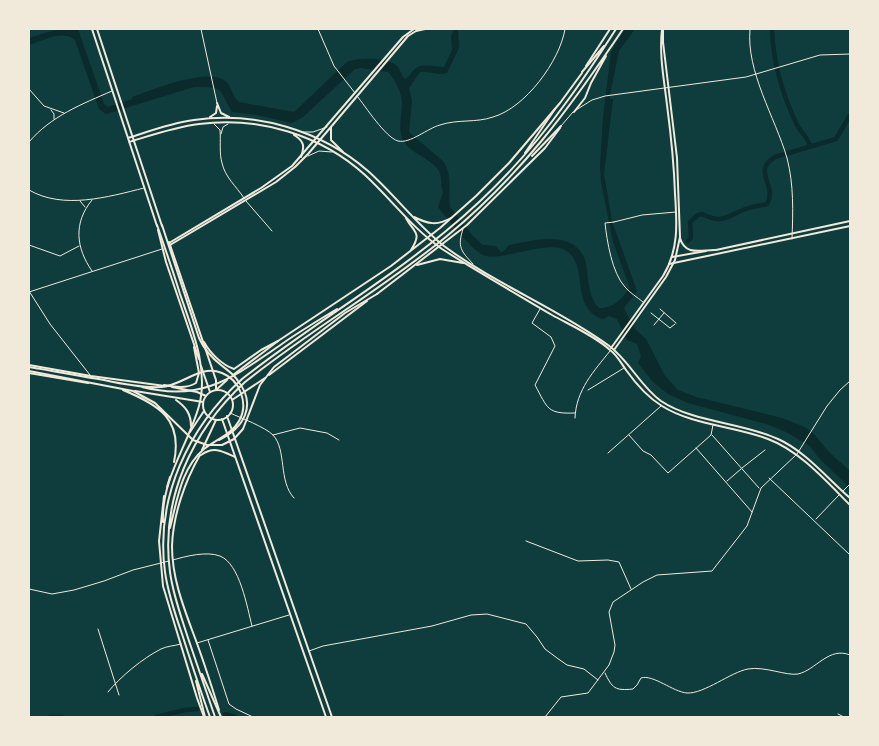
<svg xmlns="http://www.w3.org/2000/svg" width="879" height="746" font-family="Bitter,serif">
  <rect width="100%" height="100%" fill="#0f3d3e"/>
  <path fill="#0a2a2b" d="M58,29H78L104,104L108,107L132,99V97C153,90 203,68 224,80C232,85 232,97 239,102L294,112L347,62C357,57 389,57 397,66C400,69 401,75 405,79C410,77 411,71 416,68C423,63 437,67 444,67L452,50L451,36L454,29H458L459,48L447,73C437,76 429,71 420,72L409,88L412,101L409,131L411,134L443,161C453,175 448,190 450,207L473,236L483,245L496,246L501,252L504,251L509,245C532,241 570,229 584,257C587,264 587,272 588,280C590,291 591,300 599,308C614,309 622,298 630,288L613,242L601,182L600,166L603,117L611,52L625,29H635L619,51L610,95V99H613L604,174L612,221L637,291L624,308L635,329L646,339L665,376L678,390L696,397L782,418L805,427L814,434L829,452L850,471V488L818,457L810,446L786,432L766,424L688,403L668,394L653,382L638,363L641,356L637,344L627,340L617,319L609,316L603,319C568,307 591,266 565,250C549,240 504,260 486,256C473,253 448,219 438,207L443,192C440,186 443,175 437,168C427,157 408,152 402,138C398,126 402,115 402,103C402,93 395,79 388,72L361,68L355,69L303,117L292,123L257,115L232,112C218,88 225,87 194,87L106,114L99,109L75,40C64,29 42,41 29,45V38Z"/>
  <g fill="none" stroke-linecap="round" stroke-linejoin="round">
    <path stroke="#0a2a2b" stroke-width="4.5" d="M772,29C773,63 782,93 796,123C800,132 808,137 810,146
      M688,241L691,238L690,222L698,215L702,214C722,224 726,217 743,210C750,207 759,206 767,204C778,185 751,171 775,157L836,139L850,115
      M225,714L235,717
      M50,717H62
      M156,717L185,710L197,709"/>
    <path stroke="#f1e9da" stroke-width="1" d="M29,89L44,106L64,113
      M51,110L54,114V119
      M29,142C51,116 82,104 112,91
      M29,190C63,210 108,197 144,188
      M92,200C73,223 76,248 92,271
      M80,201L85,207
      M614,222L605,223C607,241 612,273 625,287C630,293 637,297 643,302
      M29,245L60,256L79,246
      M29,291L50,324L90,375
      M29,292L162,249
      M660,309L676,323
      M651,313L670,328L675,324
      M654,325L664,313
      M588,390L624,368
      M230,413C241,418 265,427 273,435C287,450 278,481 294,498
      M273,435L300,428L327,433L339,440
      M742,468L765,450
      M727,481L741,469
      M843,491L850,484
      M98,629L119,695
      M208,640L229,704L236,709L253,717"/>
    <path stroke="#f1e9da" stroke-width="1" d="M201,29L217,103
      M318,29L334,66L355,93
      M750,29C746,72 775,117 787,158C794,185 793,212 792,239
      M357,96C366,107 385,137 398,141C410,144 428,128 440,125C458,119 476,123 493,117C525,108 560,61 565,29
      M576,110L592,100L605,96L746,77L820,55L850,54
      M214,124L220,130C221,141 219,153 222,163C225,177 236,186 244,198
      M561,126L573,112
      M303,132H313L327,127
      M221,134L223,127L228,124
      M308,156L319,151L332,152
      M246,201L272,231
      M614,222L642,215L676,212
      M463,229C457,247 461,251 473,264
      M540,309L532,323L551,337L555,346L535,385C548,409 547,414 575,413
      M575,418C576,390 594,371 610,351
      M629,435L643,451L651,455L668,473L711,435L713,425
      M712,435L759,488
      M696,448L752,512
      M608,453L661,406
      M769,478L850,555
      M816,519L839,495
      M526,541L578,561L608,560L619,562L631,589
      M173,560C186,556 207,551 220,556C240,564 247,607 252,626
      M29,589L52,594L74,590L104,581L133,570L169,561
      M197,643L289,615
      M309,651L323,646L432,626L471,615L487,614L526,624L537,637L545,649L557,658L567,665L584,669L598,680
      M605,673C612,688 615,691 633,689L637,685L641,678C653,674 673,692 687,693C704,694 731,672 748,669C765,666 786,676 798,674C816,670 829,646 850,655
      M108,692C120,677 143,658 161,649C167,646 174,646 181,644
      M838,714L844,717
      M545,717L561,697L588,693L609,665L614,652L615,645L609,612L613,602L643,582L657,575L712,571L747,526L761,488L797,454L827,406L840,390L850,381"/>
    <path stroke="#f1e9da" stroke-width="2" d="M586,66L610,29
      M331,127V140L343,152
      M406,218C413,232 423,232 411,250
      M169,243L261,188L292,166L403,37L414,29
      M170,245L276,182L295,167L308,154L408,36L416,31L425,29
      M716,250L850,221
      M672,257L706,251
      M669,264L850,226
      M377,294L467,225L545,148L560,128
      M29,365L91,376L165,386
      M29,373L88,383
      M233,375L278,341L391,266L440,228L476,196L509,163L560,103L582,73
      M269,375L367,301
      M172,387L197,392L206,396
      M216,390L227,380
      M203 405a15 15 0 1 1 30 0a15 15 0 1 1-30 0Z
      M135,391L203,402
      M176,400C186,407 191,414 191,426
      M232,400L265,378
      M227,416L332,717
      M222,419L326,717
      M190,432L204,411
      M202,450L216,420
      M200,455C185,481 173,515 172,546C172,576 182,603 192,630C202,656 211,684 219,710
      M201,455C214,446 222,451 235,457
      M167,487L170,477
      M164,496L159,541L163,586L197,698L204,717"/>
    <path stroke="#f1e9da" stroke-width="2" d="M92,29L157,226
      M97,29L162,226
      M217,103L221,113L229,117
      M210,117L216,113L217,106
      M294,135C304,141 305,146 301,157
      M128,138C150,131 171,123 194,120C255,111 321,130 368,171C395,195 416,224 444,246C495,284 557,308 608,345C629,360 640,386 661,401C692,422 744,423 778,439C805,451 828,479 850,498
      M129,142C152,135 175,127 199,124C259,116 321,135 365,175C391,199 413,229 442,249C478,272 515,293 552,315C570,325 595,336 610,350C617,355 621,363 626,370C636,384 647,397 662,406C692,425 734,426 768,439C800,451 826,481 850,505
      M414,217C428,224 437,226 451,218
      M158,230L166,262L199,359
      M680,238C685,256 701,250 715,250
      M169,242L216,380V390
      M417,265L440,259L463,263
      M204,342C210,353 222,365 234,369L261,350L278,341
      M611,348L663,276C679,250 677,223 675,194C674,164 671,135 667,105C664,79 659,55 662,29
      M614,350L666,277L675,260L680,237L677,158L663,42V29
      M201,366L210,392
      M164,385C175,387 186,389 196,383L199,373L194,347"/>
    <path stroke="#f1e9da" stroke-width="2" d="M582,72L604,46
      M574,112L585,98L591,83L606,56
      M525,153L555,109
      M532,156L561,126
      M157,225C165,248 173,271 180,294C192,329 209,369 199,406C188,445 161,480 163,522
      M162,225L199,338C204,349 212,358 221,365C227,370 234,374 238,381C257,405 244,428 219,440
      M29,367C54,371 79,376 104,380C122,384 142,388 161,387C183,386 199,364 222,373C240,380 249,404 239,421C232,434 215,440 204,449C181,468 177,501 170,528
      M29,371L133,391L155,403L193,440L207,445H222L234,439L243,429L260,385L274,367L345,313L377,294
      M142,387C202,402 232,378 279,346C297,333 317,321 337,309
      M123,390C159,405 183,419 174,462
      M202,674L221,717
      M196,681L205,717
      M210,717C200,690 191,662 182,634C175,614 168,593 165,572C155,498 188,428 242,379C308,327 381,285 446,231C490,195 531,151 565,104C583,80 600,54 616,29
      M215,717C206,691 197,664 188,638C181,616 173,595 170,572C160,499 192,431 245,382C310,330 383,289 447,236C521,175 570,108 623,29"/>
  </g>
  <rect width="879" height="746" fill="none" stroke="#f1e9da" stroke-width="60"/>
</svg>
